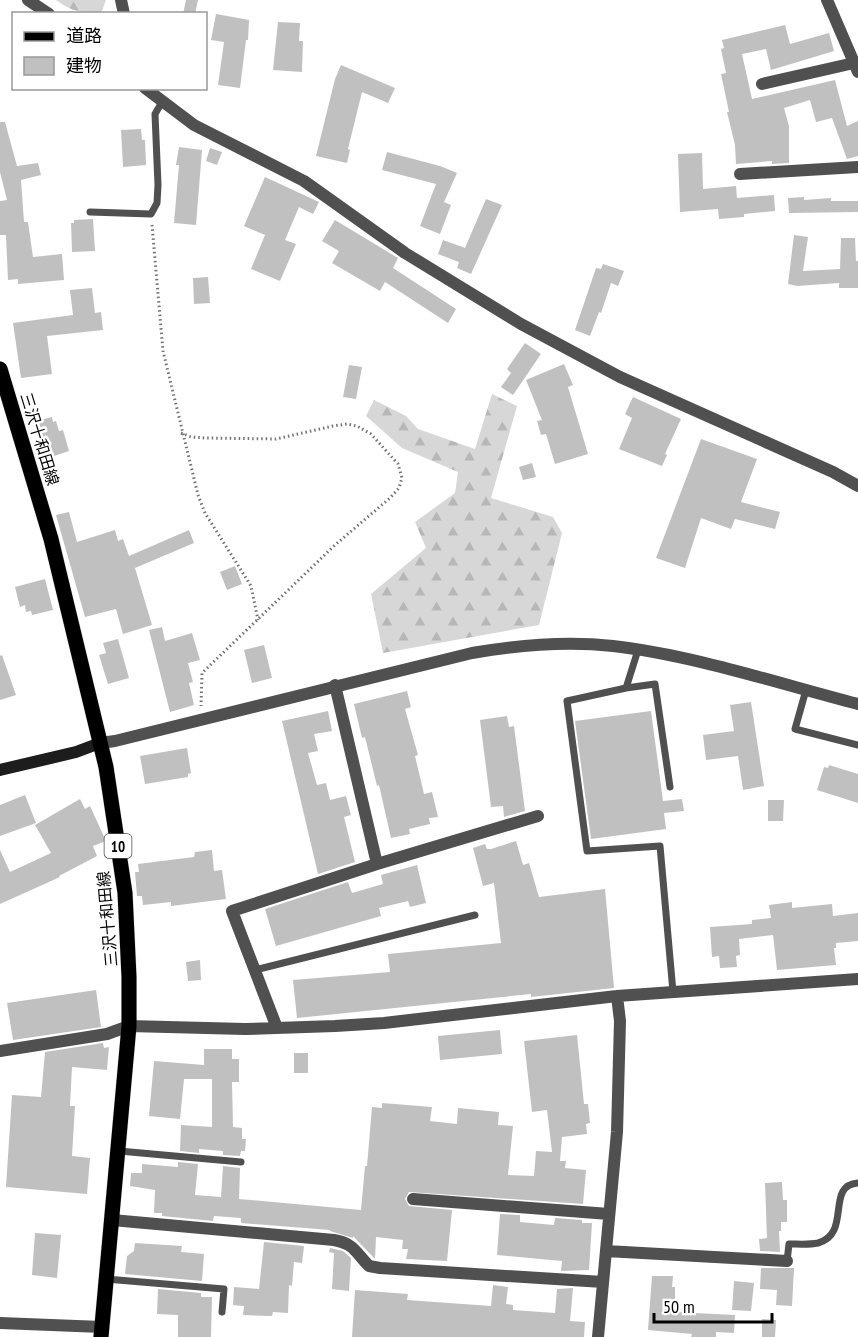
<svg xmlns="http://www.w3.org/2000/svg" width="858" height="1337" font-family="'PT Sans Narrow','Noto Sans JP',sans-serif">
  <defs>
    <pattern id="forest-firs" width="22" height="20" patternUnits="userSpaceOnUse" patternTransform="scale(1.5)"><rect width="22" height="20" fill="#d7d7d7"/><path d="M5 1l3.5 6h-7zM16 11l3.5 6h-7z" fill="#b7b7b7"/></pattern>
  </defs>
  <rect width="100%" height="100%" fill="#fff"/>
  <path fill="url(#forest-firs)" d="M56,0H106L101,13C83,14 71,11 56,0Z
    M492,394L517,406L491,498L553,517L562,533L539,625L383,653L371,594L426,548L415,522L455,493L458,472L402,448L366,416L374,400L406,416L418,429L475,449Z"/>
  <path fill="#c0c0c0" d="M186,0H198L195,14H183Z
    M216,14L249,20L248,40H246L240,88L218,85L224,42L211,40Z
    M278,22L300,23L299,41H303L302,72L273,70Z
    M785,25L790,44L829,33L834,51L771,70L766,49L742,54L752,99L835,80L847,126L858,121V156L847,159L832,118L816,122L810,100L784,108L789,126V163L772,164V161L736,164L735,145L727,112H729L721,74L726,73L721,49L724,48L722,40Z
    M341,65L395,88L388,103L362,92L348,149L350,150L347,163L316,156L335,79Z
    M0,122H5L17,166L38,163L41,175L21,180L24,222H28L33,257L62,254L64,280L18,284V279L8,280L6,235H0V201L7,200L0,172Z
    M141,129L142,140H145L146,165L123,167L121,130Z
    M179,147L202,150L196,225L174,223L179,165H176Z
    M210,148L222,152L217,165L206,161Z
    M387,152L440,166L457,173L444,202L451,205L440,234L420,226L436,184L382,170Z
    M702,153L703,189L736,186L737,198L774,195L775,211L744,214V217L719,219L718,209L680,212L678,154Z
    M265,177L319,202L313,214L299,207L285,240L296,244L280,281L251,269L265,235L244,226Z
    M804,197V200L831,198V201H858V212L789,213L788,198Z
    M486,199L502,205L471,274L457,268L459,262L438,254L443,240L465,248Z
    M93,219L95,251L72,252L71,223H74V220Z
    M335,220L398,258L393,268L456,309L448,323L385,282L380,291L332,263L339,251L322,241Z
    M794,235L808,237L803,271L840,269L841,238H855L856,261H858V288H839V283L797,286L788,284Z
    M603,264L624,271L618,286L611,283L601,313L599,312L590,336L575,330L596,268L601,269Z
    M208,277L210,303L194,304L193,278Z
    M92,288L95,313L101,312L103,330L47,336L52,374L21,378L13,323L73,315L70,290Z
    M525,343L541,354L513,395L501,387L511,373L507,369Z
    M564,364L573,385L568,387L588,454L555,464L546,434L541,435L537,421L542,420L526,380Z
    M349,365L362,367L356,399L343,397Z
    M633,397L681,419L665,454L667,455L662,466L619,449L632,418L625,414Z
    M52,417L53,422L56,421L59,431L63,430L69,451L48,458L37,421Z
    M701,439L757,459L741,502L780,512L775,529L735,519L731,529L701,518L685,568L656,558Z
    M532,463L536,477L523,480L519,467Z
    M69,512L77,542L115,530L118,541L123,539L129,556L189,530L194,543L135,568L152,625L123,634L116,609L85,617L56,515Z
    M235,566L242,584L227,590L220,572Z
    M45,579L53,610L32,615L31,611L26,612L25,605L20,607L15,587Z
    M162,627L165,641L192,633L200,660L188,663L193,682L189,683L194,705L170,712L149,630Z
    M118,639L129,678L108,684L99,655L106,653L103,643Z
    M264,645L272,678L252,683L244,650Z
    M2,655L16,695L0,700V656Z
    M407,691L411,707L405,709L418,755L415,756L424,794L432,792L438,817L429,818L430,824L409,829L410,834L391,838L379,785L377,786L365,737L362,738L354,704Z
    M751,702L764,786L743,790L738,756L706,760L703,735L734,731L730,705Z
    M328,711L332,731L314,734L318,751L308,753L317,785L326,783L330,800L346,796L351,815L344,817L355,862L318,874L282,721Z
    M651,711L663,801L682,799L684,811L664,813L666,829L591,839L575,721Z
    M507,716L509,727L514,726L525,811L504,817L503,806L491,807L480,720Z
    M187,748L191,773L188,774V777L145,784L140,756Z
    M829,765L858,774V803L817,790L824,767L828,768Z
    M25,795L36,823L0,836V805Z
    M80,799L85,809L90,806L106,841L93,846L97,856L59,876L60,877L0,904V850L10,872L51,853L35,825Z
    M768,800H784L783,821H768Z
    M516,841L523,865L529,863L539,897L605,889L614,988L531,997V994L297,1018L293,980L390,972L388,954L501,943L494,883L483,886L473,848L485,844L487,849H491Z
    M212,850L214,871L222,870L226,899L171,906V902L143,905L142,896H137L135,872H139L138,864L194,857L195,852Z
    M417,865L426,903L410,907L408,901L379,908L381,916L276,946L265,909L348,882L352,893L383,884L381,875Z
    M792,902V908L832,904L833,916L858,913V941L836,943V948H834L836,965L777,970L773,935L739,939L740,955L736,956L737,967L720,968L719,956L712,957L710,927L752,924V920L771,918L769,905Z
    M200,960L201,980L188,981L186,962Z
    M96,990L101,1027L13,1040L7,1003Z
    M500,1030L502,1054L440,1060L438,1036Z
    M577,1035L584,1104H588L590,1123L586,1124L587,1134L562,1137L560,1161H566L565,1168L586,1170L583,1204L409,1192L405,1199L409,1206L452,1210L447,1261L406,1259L408,1249H402L403,1240L376,1237L375,1259L353,1236V1238L330,1231V1230L241,1223V1218L214,1216L213,1221L162,1216V1213H154L155,1190L130,1186L131,1173H142V1164L178,1167V1162L198,1164L195,1195L221,1197L223,1166L240,1168L239,1199L361,1210L365,1166H367L372,1107L382,1108V1103L432,1107L430,1121L457,1124L458,1108L499,1112L498,1125L513,1126L508,1175L534,1176L536,1151L552,1152L547,1110L532,1112L524,1041Z
    M103,1043L104,1048L109,1047L107,1070L72,1067L70,1106H75L72,1156L90,1158L87,1194L6,1187L12,1095L41,1097L45,1052Z
    M204,1049H232V1059H239V1082H232L233,1127L242,1128V1139H246L245,1151H241L240,1156L223,1155V1151L199,1149V1153L180,1151L181,1125L212,1127V1079H184L180,1119L149,1116L154,1061L204,1065Z
    M294,1053H308V1073H294Z
    M782,1182L783,1200H787V1222H781V1231H779L780,1252L760,1251L759,1239L767,1238L765,1183Z
    M500,1214L520,1215V1222L554,1225L555,1218L582,1220V1223H592L589,1270L561,1271L562,1261L497,1255Z
    M35,1233L61,1235L57,1278L32,1275Z
    M264,1242L304,1246L302,1263L294,1262L292,1286L289,1285L288,1313L273,1312L272,1316L243,1315L244,1306L233,1305L234,1287L259,1289Z
    M135,1243L182,1246L181,1252L204,1254L202,1281L125,1274L127,1256L134,1251Z
    M330,1248L343,1251L351,1258L349,1291L332,1289L334,1253L329,1252Z
    M761,1268H794L792,1306L776,1305L777,1290L760,1289Z
    M652,1276H673L672,1287H675V1312L735,1315L734,1333L716,1332V1337H691L692,1334L648,1330Z
    M734,1281L754,1283L751,1311L732,1310Z
    M493,1285L508,1287L506,1304L513,1305V1310L555,1313L557,1289L573,1288L570,1321L585,1322L584,1337H352L355,1290L408,1294L407,1300L491,1306Z
    M158,1289L201,1293V1297H212L211,1337H178V1315L157,1314Z
    M762,1319L776,1320L775,1337H762Z"/>
  <g fill="none" stroke-linecap="round" stroke-linejoin="round">
    <g stroke="#dbdbdb" stroke-width="16">
      <path id="primary" d="M0,369L51,539L106,767L125,893L129,977V1026L101,1337"/>
    </g>
    <path stroke="#727272" stroke-width="3" stroke-dasharray="1.5 3" stroke-linecap="butt" d="M152,225L163,351L198,495L205,513L251,586L258,620
      M181,433L191,437L206,438L276,439L333,426L347,424L357,426L371,434L398,464L402,478L399,488L390,498L335,545L202,673L201,706"/>
    <path stroke="#505050" stroke-width="7" d="M90,212L151,214L157,203L158,185L155,114L162,102
      M638,650L626,688L567,701L587,851L660,846L673,992
      M626,688L655,684L670,787
      M806,690L795,729L858,745
      M255,970L475,915
      M119,1151L241,1162
      M787,1261L789,1244C798,1244 809,1245 818,1243C852,1234 825,1185 858,1183
      M106,1279L224,1289L222,1312"/>
    <path stroke="#505050" stroke-width="12" d="M28,0L49,14
      M121,0L124,14
      M762,84L854,63
      M145,88L194,125L304,181L405,253L521,324L620,377L833,472L858,486
      M740,174L858,167
      M335,685L377,864
      M277,1028L232,911L377,864L538,816
      M0,1051L107,1034L129,1026L245,1029L335,1026L384,1023L617,996L858,979
      M413,1199L609,1214
      M112,1220L334,1240C355,1244 355,1252 369,1266L380,1268L603,1282
      M606,1251L787,1261
      M0,1323L102,1327
      M598,1337L617,1132L620,1021L617,996"/>
    <path stroke="#505050" stroke-width="12" d="M827,0L858,72
      M100,743L115,741L472,653C518,645 566,641 613,646C693,655 780,684 858,704"/>
    <path stroke="#1d1d1d" stroke-width="12" d="M0,770L76,752L100,743"/>
    <use href="#primary" stroke="#000" stroke-width="15"/>
  </g>
  <g text-anchor="middle" dominant-baseline="central" stroke-width="5" stroke-linejoin="round" paint-order="stroke">
    <rect fill="#fff" stroke="#4c4c4c" stroke-width="1.5" x="104.5" y="834" width="27" height="24" rx="4.5"/>
    <g font-size="15" font-weight="bold" fill="#000">
      <text x="118" y="846">10</text>
    </g>
    <g font-size="16" fill="#000" stroke="#fff">
      <text transform="translate(40 439) rotate(73)">三沢十和田線</text>
      <text transform="translate(107 919) rotate(-95)">三沢十和田線</text>
    </g>
  </g>
  <rect x="12" y="12" width="195" height="78" fill="#ffffff" stroke="#999999" stroke-width="1.5"/>
  <rect x="24" y="32" width="30" height="9" fill="#000000" stroke="#999999" stroke-width="1.5"/>
  <text x="66" y="42" font-size="18" fill="#000000">道路</text>
  <rect x="24" y="57" width="30" height="18" fill="#c0c0c0" stroke="#999999" stroke-width="1.5"/>
  <text x="66" y="72" font-size="18" fill="#000000">建物</text>
  <path d="M654 1313v9h118v-9" fill="none" stroke="#000000" stroke-width="3"/>
  <text x="663" y="1313" font-size="18" fill="#000000" stroke="#ffffff" stroke-width="4.5" paint-order="stroke">50 m</text>
</svg>
